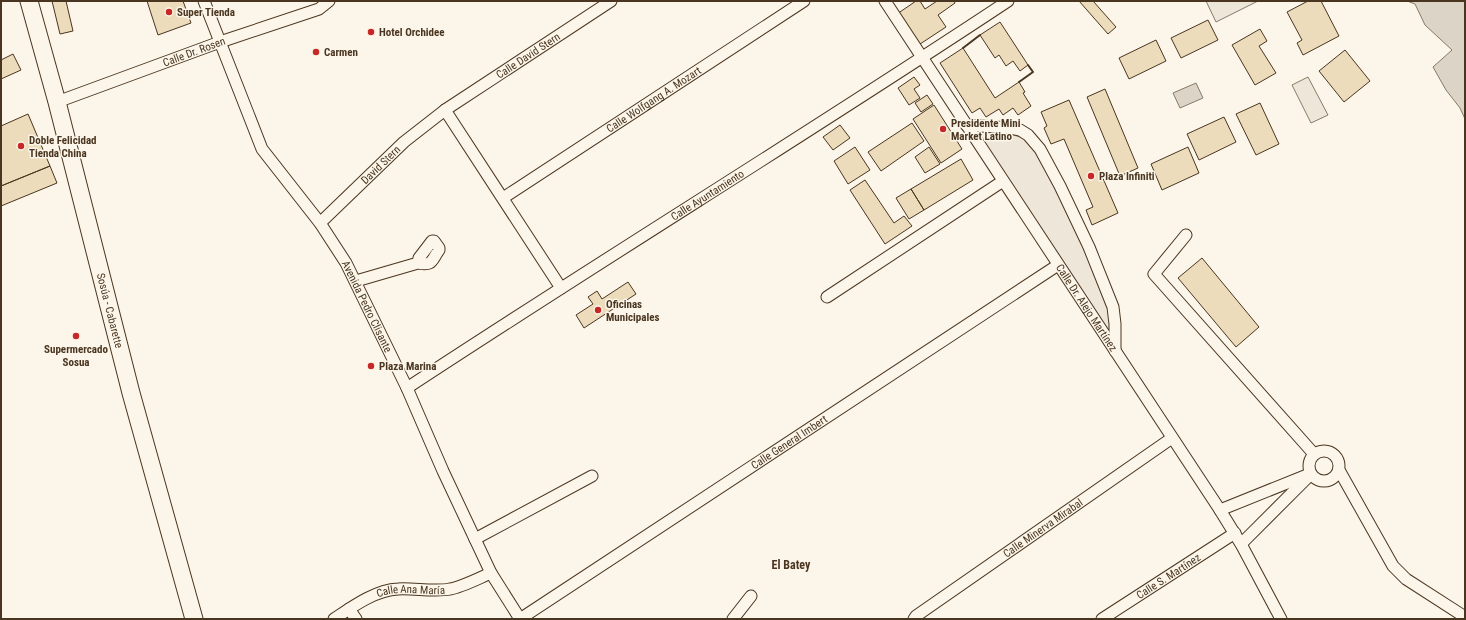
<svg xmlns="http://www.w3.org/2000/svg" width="1466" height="620" font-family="'Roboto Condensed',sans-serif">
  <rect width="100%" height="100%" fill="#fbf6e9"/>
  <path fill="#ede6d9" stroke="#887966" d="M975,132L1006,133L1024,138L1037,153L1076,229L1111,307L1114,339Z"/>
  <path fill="#ede7d9" stroke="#887966" d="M1206,1H1258L1216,22Z
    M1308,77L1328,115L1311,123L1292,85Z"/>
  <path fill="#dcd4c6" stroke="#887966" d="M1407,1H1465V119L1460,108L1446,90L1433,67L1452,50L1425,25L1415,4Z
    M1196,83L1203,98L1180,108L1173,93Z"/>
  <path fill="#ecdcbc" stroke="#4a3520" d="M52,1H66L73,31L60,34Z
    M147,1H183L191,23L158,35Z
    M916,1H920L925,9L937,1H954L955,3L938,15L946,27L917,46L897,14Z
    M1079,1H1093L1116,27L1108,34Z
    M1308,1H1321L1339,36L1303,55L1297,43L1302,40L1287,12Z
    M1208,20L1218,40L1181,58L1171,38Z
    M1000,22L1028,65L1020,71L1013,61L1006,66L999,55L995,58L980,35Z
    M1260,29L1267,41L1259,46L1276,73L1255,85L1232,45Z
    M1156,40L1166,61L1129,79L1119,58Z
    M963,48L995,98L1019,82L1025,92L1023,93L1031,106L1018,115L1013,108L1003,115L999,109L986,117L980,108L972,113L940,63Z
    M1345,50L1370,81L1344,102L1319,71Z
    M13,54L21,70L1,79V60Z
    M914,77L920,85L914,89L920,98L909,105L898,88Z
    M1105,89L1138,168L1120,176L1087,97Z
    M927,95L933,104L921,112L915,103Z
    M1069,100L1118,213L1092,225L1086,210L1093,207L1064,139L1051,144L1044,128L1047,126L1041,112Z
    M1260,103L1279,144L1256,155L1236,114Z
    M934,105L962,149L941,163L913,119Z
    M28,114L50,166L1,186V126Z
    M1224,117L1236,142L1199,160L1187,134Z
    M912,123L924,141L881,171L868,152Z
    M840,125L850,138L833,150L823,137Z
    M855,147L870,170L848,184L834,161Z
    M929,147L940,164L925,173L915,157Z
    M1188,147L1199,173L1162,190L1151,164Z
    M961,159L973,180L924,210L911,189Z
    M50,166L57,183L1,206V186Z
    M865,180L894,223L904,216L912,226L885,244L850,190Z
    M911,189L924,210L909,219L896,198Z
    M1202,258L1259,327L1236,347L1178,278Z
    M628,282L636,294L584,328L576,315L593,304L588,297L597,291L602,299Z"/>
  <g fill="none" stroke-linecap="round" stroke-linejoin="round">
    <g stroke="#4a3520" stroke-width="13">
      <g id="street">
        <path id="s1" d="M204,1L262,149L320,223L346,263L407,388L443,471L491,573L520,619"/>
        <path id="s2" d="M885,1L1220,510L1241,544L1281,619"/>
        <path id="s3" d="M57,102L220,42L319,9L329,1"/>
        <path d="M445,110L561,288"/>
        <path d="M966,125L1010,128L1020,130L1028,135L1040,149L1060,186L1089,247L1113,307L1115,324V351"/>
        <path id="s4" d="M503,198L804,1"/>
        <path id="s5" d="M320,223L404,142L445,110L611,1"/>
        <path d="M1186,235L1154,274L1314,454"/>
        <path d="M356,281L418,263L419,258L432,241H434L439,248V250C431,261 433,266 418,263"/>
        <path d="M827,297L1003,181"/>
        <path id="s6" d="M407,388C606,257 809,133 1008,1"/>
        <circle cx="1324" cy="466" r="15"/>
        <path d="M1339,470L1393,566L1406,579L1465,617"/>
        <path d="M1220,510L1307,475"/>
        <path d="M475,539L592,476"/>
        <path d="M1241,544L1311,474"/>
        <path d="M349,609L356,619"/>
        <path id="s7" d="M334,619C352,607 375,590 398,589C413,588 436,592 450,589C462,587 479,578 491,573"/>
        <path id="s8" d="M520,619L1058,265"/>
        <path d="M733,619L751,596"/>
        <path id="s9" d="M914,619L916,616L1172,438"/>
        <path id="s10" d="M1102,619L1235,533"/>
      </g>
    </g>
    <g stroke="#4a3520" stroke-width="19">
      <g id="primary">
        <path id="s11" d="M29,1L57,102L131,393L194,619"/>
      </g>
    </g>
    <use href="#street" stroke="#fbf6e9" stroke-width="11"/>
    <use href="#primary" stroke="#fbf6e9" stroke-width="17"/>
    <path stroke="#4a3520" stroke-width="2" d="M963,48L980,35
      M1019,82L1033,72L1028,65"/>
  </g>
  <g fill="#c62828" stroke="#fbf6e9" stroke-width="1.5">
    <circle cx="169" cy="12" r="4"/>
    <circle cx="371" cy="32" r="4"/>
    <circle cx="316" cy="52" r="4"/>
    <circle cx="943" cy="129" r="4"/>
    <circle cx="21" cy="146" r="4"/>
    <circle cx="1091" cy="176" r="4"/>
    <circle cx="598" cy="310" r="4"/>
    <circle cx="76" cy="336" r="4"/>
    <circle cx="371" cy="366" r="4"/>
  </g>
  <g text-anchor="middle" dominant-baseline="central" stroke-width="3" stroke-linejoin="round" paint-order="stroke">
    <g font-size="11" font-weight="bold" fill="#4a3520" stroke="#fbf6e9" text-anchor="start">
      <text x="177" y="12">Super Tienda</text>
      <text x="379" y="32">Hotel Orchidee</text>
      <text x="324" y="52">Carmen</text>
      <text x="951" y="123">Presidente Mini<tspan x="951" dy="13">Market Latino</tspan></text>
      <text x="29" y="140">Doble Felicidad<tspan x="29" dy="13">Tienda China</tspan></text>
      <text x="1099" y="176">Plaza Infiniti</text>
      <text x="606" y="304">Oficinas<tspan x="606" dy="13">Municipales</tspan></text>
      <text x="76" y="349" text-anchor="middle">Supermercado<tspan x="76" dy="13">Sosua</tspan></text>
      <text x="379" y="366">Plaza Marina</text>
    </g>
    <g font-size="11" fill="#4a3520" stroke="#fbf6e9">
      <text stroke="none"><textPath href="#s3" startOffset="146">Calle Dr. Rosen</textPath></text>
      <text stroke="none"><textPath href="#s5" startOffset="268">Calle David Stern</textPath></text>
      <text stroke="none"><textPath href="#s4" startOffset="180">Calle Wolfgang A. Mozart</textPath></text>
      <text stroke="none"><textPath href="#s5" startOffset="84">David Stern</textPath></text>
      <text stroke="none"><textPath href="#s6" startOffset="357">Calle Ayuntamiento</textPath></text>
      <text stroke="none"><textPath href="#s1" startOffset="349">Avenida Pedro Clisante</textPath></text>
      <text stroke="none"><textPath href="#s2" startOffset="367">Calle Dr. Alejo Martínez</textPath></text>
      <text stroke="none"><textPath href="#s11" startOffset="320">Sosúa - Cabarette</textPath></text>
      <text stroke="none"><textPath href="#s8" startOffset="322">Calle General Imbert</textPath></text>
      <text stroke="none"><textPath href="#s9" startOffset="158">Calle Minerva Mirabal</textPath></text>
      <text stroke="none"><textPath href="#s10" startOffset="79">Calle S. Martínez</textPath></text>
      <text stroke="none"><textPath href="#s7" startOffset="84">Calle Ana María</textPath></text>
    </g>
    <g font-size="12" font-weight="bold" fill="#4a3520" stroke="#fbf6e9">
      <text x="791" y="565">El Batey</text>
    </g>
  </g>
  <rect width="1466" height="620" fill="none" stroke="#4a3520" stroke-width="4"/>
</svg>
